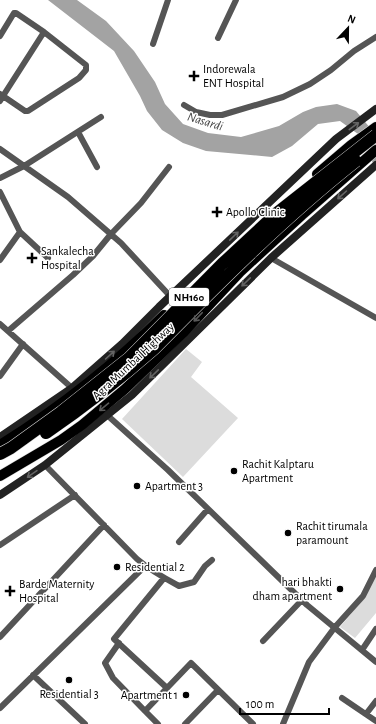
<svg xmlns="http://www.w3.org/2000/svg" width="376" height="724" font-family="'Alegreya Sans',sans-serif">
  <rect width="100%" height="100%" fill="#fff"/>
  <path fill="#dcdcdc" d="M186,349L202,362L191,377L238,418L183,477L122,419Z
    M376,571V613L355,638L340,627L361,602Z"/>
  <path fill="#a3a3a3" d="M48,0H77L106,21L134,51L155,82L165,104L183,124L208,133L241,137L279,126L303,112L316,107L337,104L356,111L376,135V169L358,134L340,121L318,124L292,146L272,157L206,151L183,143L162,130L147,111L140,96L114,51Z"/>
  <g fill="none" stroke-linecap="round" stroke-linejoin="round">
    <g stroke="#dbdbdb" stroke-width="11">
      <path id="primary" d="M317,174L351,145L376,127
        M0,445C59,408 115,364 164,315
        M0,476L61,440L82,425L125,389L183,333L240,272L302,215L376,150"/>
    </g>
    <path stroke="#555" stroke-width="6" d="M0,36L14,13H16L44,32L3,96L0,94
      M218,38L236,0
      M153,44L168,0
      M0,101L3,96L25,111H28L79,78L86,70V65L44,32
      M184,105L196,112L210,115H222L283,97L310,84L331,70L354,51L376,37
      M78,132L97,167
      M0,149L68,197L121,243L170,296
      M0,178L24,166L101,117
      M0,192L20,232L48,258
      M271,258L376,318
      M0,260L20,232
      M0,324L72,388
      M8,331L73,275L93,256L111,234L141,203L169,167
      M0,376L23,344
      M107,415L168,470L307,605L376,662
      M45,465L137,559C150,570 164,578 179,586L194,582L205,566L212,560
      M179,542L208,509
      M0,545L75,495
      M164,578L114,639L167,688
      M0,637L104,525
      M263,641L302,600
      M119,643L105,663L113,678L145,711
      M362,650L376,629
      M33,675L85,724
      M342,698L376,721
      M0,708L145,566
      M366,714L376,701
      M158,724L145,711L191,663L253,724
      M185,724L218,690
      M283,724L309,662L335,627L363,596L376,570"/>
    <path stroke="#222" stroke-width="8" d="M0,437L72,388L122,344L159,307L336,139L376,109
      M0,495L45,465L132,395L271,258L376,165"/>
    <use href="#primary" stroke="#000" stroke-width="10"/>
    <g stroke="#dbdbdb" stroke-width="13" stroke-linecap="butt">
      <path id="highway-bridge" d="M46,433C84,407 120,379 154,349C219,283 284,218 356,161
        M0,454L11,448L61,412L129,358L222,264L278,212L376,135"/>
    </g>
    <use href="#highway-bridge" stroke="#000" stroke-width="12"/>
  </g>
  <defs><path id="oneway-shaft" d="M-6 0H5M1.5-3L5.5 0L1.5 3" fill="none" stroke-width="1.6" stroke-linecap="round" stroke-linejoin="round"/></defs>
  <g stroke="#646464">
    <use href="#oneway-shaft" transform="translate(354 126) rotate(-37)"/>
    <use href="#oneway-shaft" transform="translate(342 195) rotate(138)"/>
    <use href="#oneway-shaft" transform="translate(234 236) rotate(-44)"/>
    <use href="#oneway-shaft" transform="translate(246 282) rotate(136)"/>
    <use href="#oneway-shaft" transform="translate(110 355) rotate(-42)"/>
    <use href="#oneway-shaft" transform="translate(154 374) rotate(136)"/>
    <use href="#oneway-shaft" transform="translate(32 474) rotate(145)"/>
  </g>
  <g stroke="#595959">
    <use href="#oneway-shaft" transform="translate(198 317) rotate(134)"/>
    <use href="#oneway-shaft" transform="translate(104 407) rotate(140)"/>
  </g>
  <g fill="#000" stroke="#fff" stroke-width="1.5">
    <path d="M192 70h4v4h4v4h-4v4h-4v-4h-4v-4h4z"/>
    <path d="M215 206h4v4h4v4h-4v4h-4v-4h-4v-4h4z"/>
    <path d="M30 252h4v4h4v4h-4v4h-4v-4h-4v-4h4z"/>
    <circle cx="234" cy="471" r="4"/>
    <circle cx="137" cy="486" r="4"/>
    <circle cx="288" cy="533" r="4"/>
    <circle cx="117" cy="567" r="4"/>
    <circle cx="340" cy="589" r="4"/>
    <path d="M8 585h4v4h4v4h-4v4h-4v-4h-4v-4h4z"/>
    <circle cx="69" cy="680" r="4"/>
    <circle cx="186" cy="695" r="4"/>
  </g>
  <g text-anchor="middle" dominant-baseline="central" stroke-width="3" stroke-linejoin="round" paint-order="stroke">
    <rect fill="#fff" stroke="#4c4c4c" stroke-width="1" x="169" y="288" width="40" height="18" rx="3"/>
    <g font-size="11" font-weight="bold" fill="#000">
      <text x="189" y="297">NH160</text>
    </g>
    <g font-size="12" fill="#000" stroke="#fff" text-anchor="start">
      <text x="203" y="69">Indorewala<tspan x="203" dy="14">ENT Hospital</tspan></text>
      <text x="226" y="212">Apollo Clinic</text>
      <text x="41" y="251">Sankalecha<tspan x="41" dy="14">Hospital</tspan></text>
      <text x="242" y="464">Rachit Kalptaru<tspan x="242" dy="14">Apartment</tspan></text>
      <text x="145" y="486">Apartment 3</text>
      <text x="296" y="526">Rachit tirumala<tspan x="296" dy="14">paramount</tspan></text>
      <text x="125" y="567">Residential 2</text>
      <text x="332" y="582" text-anchor="end">hari bhakti<tspan x="332" dy="14">dham apartment</tspan></text>
      <text x="19" y="584">Barde Maternity<tspan x="19" dy="14">Hospital</tspan></text>
      <text x="69" y="694" text-anchor="middle">Residential 3</text>
      <text x="178" y="695" text-anchor="end">Apartment 1</text>
    </g>
    <g font-size="12" fill="#000" stroke="#fff">
      <text transform="translate(133 361) rotate(-43)">Agra Mumbai Highway</text>
    </g>
    <g font-size="13" font-style="italic" fill="#444" stroke="#fff">
      <text transform="translate(205 122) rotate(17)">Nasardi</text>
    </g>
  </g>
  <g transform="translate(348 28) rotate(22)" stroke="#ffffff" stroke-width="3" paint-order="stroke">
  <path d="M0-3L7 15L0 10L-7 15Z" fill="#000000"/>
  <text y="-6" font-size="11" font-weight="bold" text-anchor="middle" fill="#000000">N</text>
  </g>
  <path d="M240 708v6h89v-6" fill="none" stroke="#000000" stroke-width="2"/>
  <text x="246" y="708" font-size="12" fill="#000000" stroke="#ffffff" stroke-width="3" paint-order="stroke">100 m</text>
</svg>
